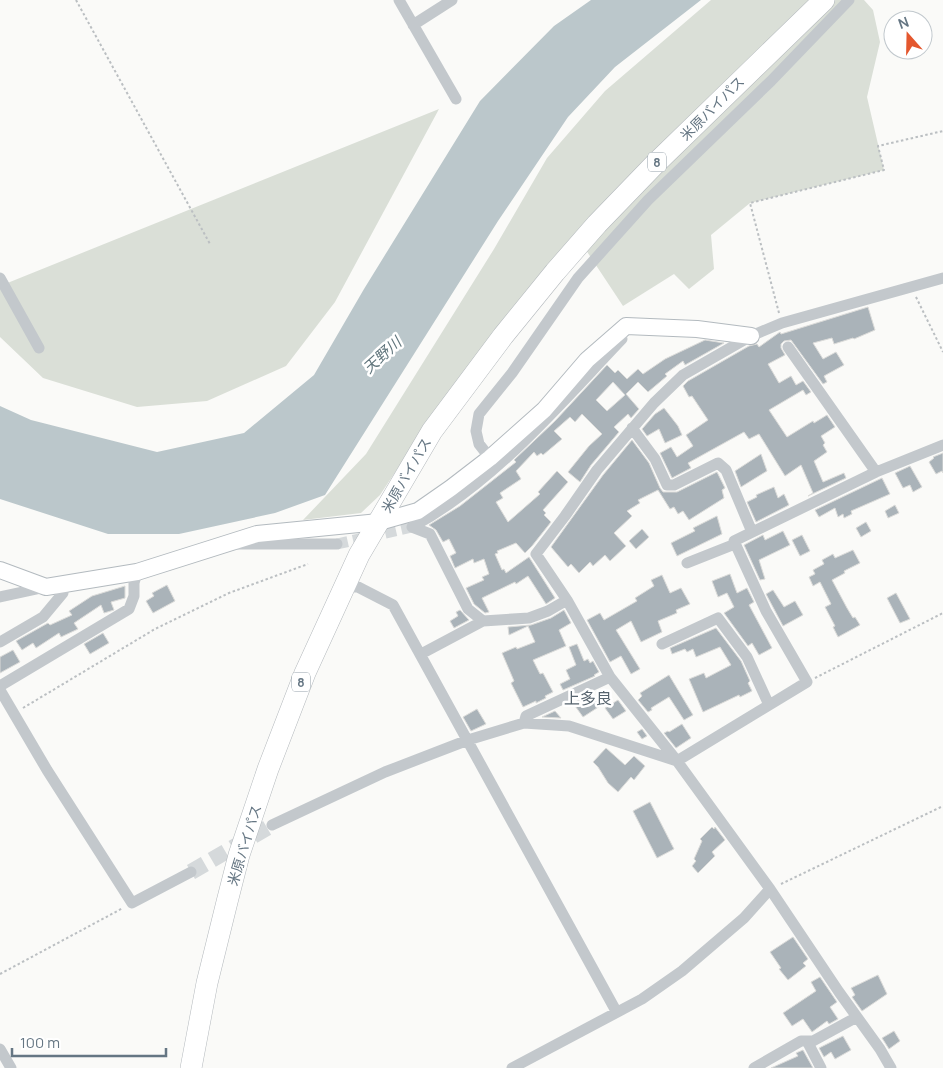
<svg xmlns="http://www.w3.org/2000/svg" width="943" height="1068" font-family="Manrope,'Noto Sans JP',sans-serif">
  <rect width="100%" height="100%" fill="#fafaf8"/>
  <path fill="#dadfd7" d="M711,0H864L873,10L880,42L867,97L884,170L750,203L711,235L714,269L689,289L674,274L623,306L578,238L437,409L380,495L361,513L303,520L366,454L494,249L547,158L605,91Z
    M439,109L335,302L286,366L207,401L137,407L43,378L0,337V286Z"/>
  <path fill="#bbc7cb" d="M591,0H701L615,67L568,117L498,221L325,495L275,513L179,534H108L0,499V406L31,420L157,452L244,433L314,375L364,289L480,101L554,26Z"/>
  <path fill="#aab3b9" stroke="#dcdcda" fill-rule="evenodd" d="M868,307L875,330L854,339L853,338L834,344L832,338L813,343L823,359L836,352L844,365L824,376L827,382L823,384L791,340L784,341L781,344V348L785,355L768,364L779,383L791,376L796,385L803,381L811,392L806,395L803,390L769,410L787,437L813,421L814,423L827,415L835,427L821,436L825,443L823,445L827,452L814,461L823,482L844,473L846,478L808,496L813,493L801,465L785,476L759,434L749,439L744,432L688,463L691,468L672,478L660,453L671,447L677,457L693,446L686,435L708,420L692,396L689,397L683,386L688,381L749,346L757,344L759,347L780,332L781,334Z
    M705,340L724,343L685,365L683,361L665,374L667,376L648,392L638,382L626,394L639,409L631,418L628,414L614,427L619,432L591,465L580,482L568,472L589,446L602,434L582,414L575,422L570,417L554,431L562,439L543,455L541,453L537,456L534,452L516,471L521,479L500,493L503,498L496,502L508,522L540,494L538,492L557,471L568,482L543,510L546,513L544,515L551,522L532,546L525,553L516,543L497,551L498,553L495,554L502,570L504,569L506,573L529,557L555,598L546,604L528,576L516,584L515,582L482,598L489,612L485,613L474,604L466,588L484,580L482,577L489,574L484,559L474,563L473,559L455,568L450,556L456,553L449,539L443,542L436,530L429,525L460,506L516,462L514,460L555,421L607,365L615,373L618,370L627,379L638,369L643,374L665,359ZM613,382L625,395L607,411L596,400Z
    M664,408L678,426L682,435L665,443L659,429L647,436L642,429L655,414Z
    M632,440L649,463L660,488L663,492H677L717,472L725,488L722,490L724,498L689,520L683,511L678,514L674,507L670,509L658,490L638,500L640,503L627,511L632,516L614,533L626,546L610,561L605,555L593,566L590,562L579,573L571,564L568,567L551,547L603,475Z
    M943,453V473L942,471L936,474L929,462L934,458L933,457Z
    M761,454L767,471L741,487L735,471Z
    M910,466L922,487L913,492L910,485L903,488L895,473Z
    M882,478L890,494L851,511L852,514L844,518L843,514L838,517L835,508L819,517L815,510Z
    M774,487L778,498L784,494L789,505L756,522L747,502L757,497L756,495Z
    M895,505L899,513L888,518L885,511Z
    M717,516L722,534L677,556L671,543L695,531L693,528Z
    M866,522L871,531L861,537L856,528Z
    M642,529L649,537L636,549L629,541Z
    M783,531L790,545L759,560L765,579L760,580L744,545L763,535L765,540Z
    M802,535L810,551L800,556L792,540Z
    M853,550L860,563L844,571L845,573L832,580L847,608L853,618L855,617L860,625L838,637L833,627L835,626L825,607L831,604L820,582L813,586L809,577L815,574L813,570L824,564L822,560L833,554L835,558Z
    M730,574L737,593L747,588L754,602L749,605L772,648L759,655L752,643L748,646L724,613L734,607L727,593L718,597L712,581Z
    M662,575L670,593L681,588L690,604L676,610L677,613L658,621L662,632L641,642L631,621L616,630L640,669L631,674L621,656L610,662L587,620L600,613L604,620L637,601L635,598L654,586L651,580Z
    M167,585L175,601L153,613L146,601L154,596L152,593Z
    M125,586V598L111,602L114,610L104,613L101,605L74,623L78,629L61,637L59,633L36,648L33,643L22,650L16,641L48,623L50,625L72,615L69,611L92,596Z
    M773,590L784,607L795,601L803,615L783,626L766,594Z
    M896,593L910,619L900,623L887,598Z
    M460,610L469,620L454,628L450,621L458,616L456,612Z
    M564,610L571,623L559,630L566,646L533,660L540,674L543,673L553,692L545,696L546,698L536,703V701L523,707L511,683L514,681L502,653L516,647L517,649L535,642L528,626L509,635L508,627L531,625L551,618Z
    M716,628L741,661L750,681L748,683L752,691L740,697L739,695L703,712L689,679L704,673L706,678L731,665L720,647L696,657L693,649L687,652L685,649L672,654L670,648Z
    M103,633L109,643L90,654L84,644Z
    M577,644L584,661L588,659L590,663L593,661L599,672L594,675L595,676L563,690L560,684L570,679L566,670L576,665L569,647Z
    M13,650L20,662L0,673V657Z
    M669,675L693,715L684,720L669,697L651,708L652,710L648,712L638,700L642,696L640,693Z
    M592,694L600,706L583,717L573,703Z
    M618,700L626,711L613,719L605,708Z
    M477,709L486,724L471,731L463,717Z
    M555,711L561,718L542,717Z
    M682,724L691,738L676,748L664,733L668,731L669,732Z
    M642,729L647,736L642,739L637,732Z
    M606,748L625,765L634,756L645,766L634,780L631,777L618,792L608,783L598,767L593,762Z
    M650,802L674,849L657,858L633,811Z
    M712,827L714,829L715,827L725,840L712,852L715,856L698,873L692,866L696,861L694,859L702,841L700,839Z
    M793,937L808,959L803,963L806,966L788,980L779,969L781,968L770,952Z
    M878,975L887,994L862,1011L852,997L855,995L851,988Z
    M820,977L837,1002L830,1007L838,1019L829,1024L827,1021L812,1032L803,1019L792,1026L783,1013L816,991L811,982Z
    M894,1031L900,1041L889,1049L882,1038Z
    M843,1036L851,1050L835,1059L831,1052L824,1057L819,1048Z
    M803,1050L813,1068H771L798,1056L796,1053Z"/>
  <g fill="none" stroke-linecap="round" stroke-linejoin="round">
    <path stroke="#d5d9db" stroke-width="11" stroke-dasharray="11 5.5" stroke-linecap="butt" d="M337,544L412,527"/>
    <path stroke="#d5d9db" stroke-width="16" stroke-dasharray="16 8" stroke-linecap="butt" d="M191,872L272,825"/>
    <g stroke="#b3babf" stroke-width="18">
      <path id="secondary" d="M0,570L46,587L137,572L257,534L379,522L418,511L451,488L490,458L544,410L587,360L626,326L697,329L751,336"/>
    </g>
    <g stroke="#b4b9bd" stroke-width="22">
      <path id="highway" d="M191,1068L207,983L227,902L239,855L268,769L305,673L359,555L432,431L503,336L555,272L597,224L654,165L824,0"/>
    </g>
    <path stroke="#bbbfc2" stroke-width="2" stroke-dasharray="2.5 2.5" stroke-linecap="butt" d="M76,0L210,244
      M916,297L943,352
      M779,313L750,203L884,170L878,146L943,131
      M815,678L943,613
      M23,708L155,629L229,593L308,564
      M781,884L943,806
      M0,974L123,908"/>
    <path stroke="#c3c8cc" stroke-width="11" d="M399,0L456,99
      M413,25L452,0
      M0,278L39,348
      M788,347L876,472
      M632,428L655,459L667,485H674L718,463L726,470L752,532
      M490,458L479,444L476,431L479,414L512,373L578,278L648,200L771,81L849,0
      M412,527C495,482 558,406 622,339
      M412,527L430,534L468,609L483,621
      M237,544H337
      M687,563L735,544
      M345,587H358L393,605L616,1011
      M0,597L46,587
      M0,642L43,617L63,593L62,584
      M662,644L718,618L747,657L769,705
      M421,654L483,621L529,618L548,611L567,600
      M0,686L129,609L134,596V583L137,572
      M0,690L47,770L132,903L191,872
      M524,723L526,716L610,677
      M272,825L385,772L468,740L524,723L569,726L677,761L807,682L766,611L734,541L876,472L943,445
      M807,1041L821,1068
      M0,1049L11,1068
      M512,1068L642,999L682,971L744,918L770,889
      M754,1068L801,1041H813L857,1017
      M891,1068L880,1049L839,992L770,889L677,761L610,677L567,600L536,554L565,516L597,470L654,403L683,375L751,336L782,323L943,278"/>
    <use href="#secondary" stroke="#fff" stroke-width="16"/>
    <use href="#highway" stroke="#fff" stroke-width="21"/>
  </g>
  <g text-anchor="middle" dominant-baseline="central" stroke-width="5" stroke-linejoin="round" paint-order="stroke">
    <g fill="#fff" stroke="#939fa8" stroke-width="1">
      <rect x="648" y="152.5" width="18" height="19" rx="4"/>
      <rect x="292" y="672.5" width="18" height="19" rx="4"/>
    </g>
    <g font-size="12" font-weight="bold" fill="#657683">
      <text x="657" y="162">8</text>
      <text x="301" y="682">8</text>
    </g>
    <g font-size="14" fill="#657683" stroke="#fff">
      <text transform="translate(712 108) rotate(-45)">米原バイパス</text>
      <text transform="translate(406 475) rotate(-60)">米原バイパス</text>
      <text transform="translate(244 845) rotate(-73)">米原バイパス</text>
    </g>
    <g font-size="15" font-style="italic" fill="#60757c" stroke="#fff">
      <text transform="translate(382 355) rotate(-42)">天野川</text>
    </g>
    <g font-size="16" fill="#57646e" stroke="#fff">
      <text x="588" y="698">上多良</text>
    </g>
  </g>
  <g transform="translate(908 35) rotate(340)"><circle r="24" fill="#ffffff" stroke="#c1c8cd"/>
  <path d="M0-4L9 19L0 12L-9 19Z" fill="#e4572e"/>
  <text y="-8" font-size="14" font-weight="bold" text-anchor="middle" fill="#657683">N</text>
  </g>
  <path d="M12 1048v8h154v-8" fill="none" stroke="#657683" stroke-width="2.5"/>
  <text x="20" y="1048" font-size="15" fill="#657683" stroke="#ffffff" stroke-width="4" paint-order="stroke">100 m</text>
</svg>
